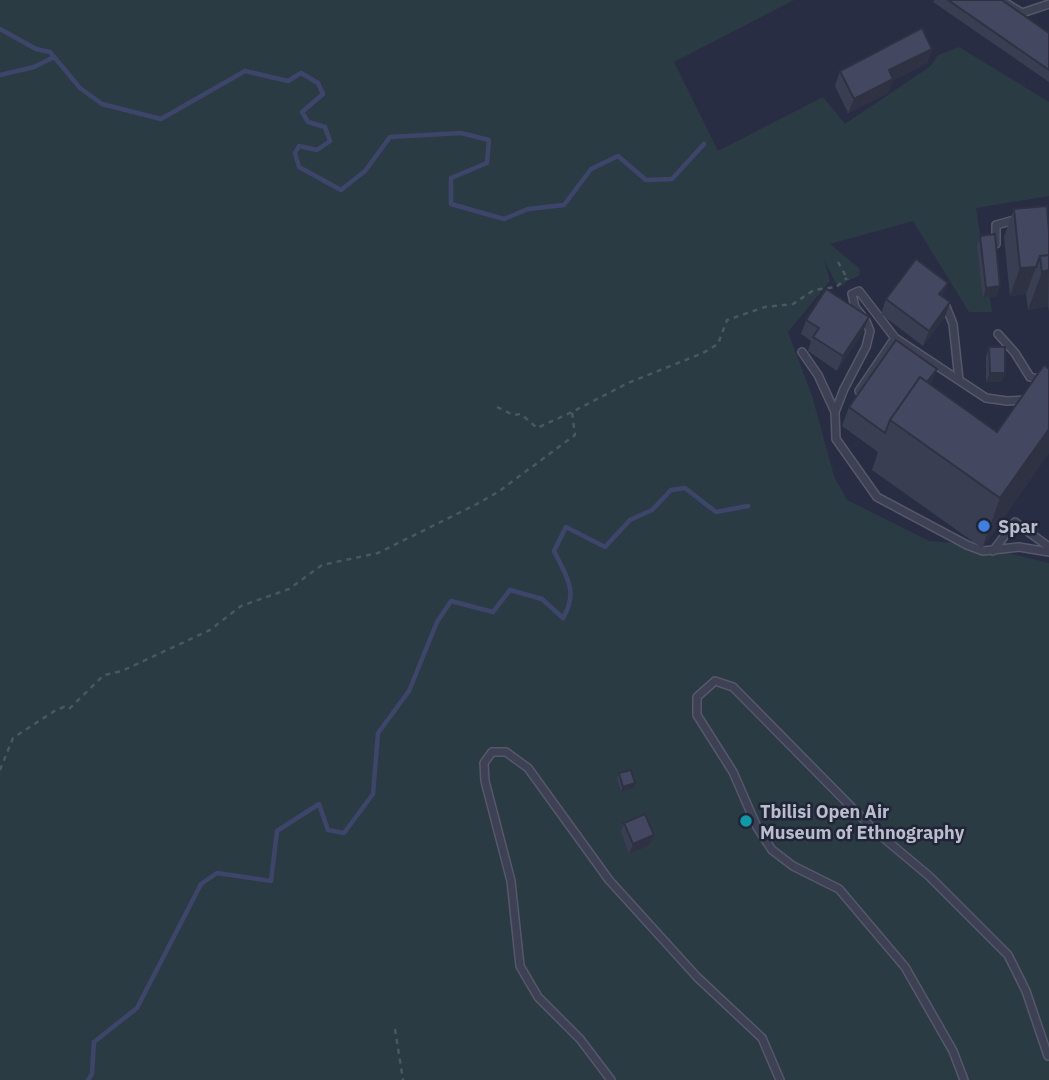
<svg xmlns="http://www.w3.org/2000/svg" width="1049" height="1080" font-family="'IBM Plex Sans',sans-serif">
  <rect width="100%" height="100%" fill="#292d43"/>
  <path fill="#2b3b44" d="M0,0H794L674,62L718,151L823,97L845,124L931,66L938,55L959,47L1049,102V196L976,208L992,312H969L913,221L830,244L860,269L859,276L846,281L843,286L837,285L824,260L830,281L788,332L812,396L834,476L847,500L929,541L952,543L981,555L1008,553L1049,563V1080H0Z"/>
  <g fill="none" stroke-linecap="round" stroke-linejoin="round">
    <path stroke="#3d456a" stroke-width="4.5" d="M0,29L36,49L50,52L80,88L102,104L161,119L245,71L288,81L301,73L318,83L323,94L302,112L308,122L325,127L330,141L317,150L299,146L295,153L299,167L341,190L365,171L390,137L461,133L489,140L487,163L451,178V204L504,219L528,209L564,205L591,169L618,156L646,180L672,179L704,144
      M0,75L34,67L54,57
      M88,1080L92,1074L94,1042L137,1008L201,884L217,873L271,881L277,831L319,804L328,830L344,833L373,794L378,733L409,691L437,622L451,601L493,612L510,590L542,599L563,618C579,591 566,576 554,551L566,527L605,547L630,520L652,510L671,490L685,488L716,512L748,506"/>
    <g stroke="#55586a" stroke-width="10">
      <path id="lane" d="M1001,0L1022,13L1049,4
        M996,244V225L1018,219
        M945,304L953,324L959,380
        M998,334L1015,353L1030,377L1049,382
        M802,352L818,375L835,412
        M859,391L895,338
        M1028,400L1007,401L986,398L895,338L859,291L852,294L855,307L866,321L870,331L866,347L844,389L835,412L836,439L877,497L967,545L983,551L1019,547L1049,552
        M993,551L1015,522L1049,547
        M611,1080L580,1039L538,997L520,966L511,881L485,781L484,763L492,752H506L528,768L609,880L697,977L762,1038L780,1080
        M964,1080L953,1051L905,967L839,889L793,866L772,850L757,827L733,772L697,715V697L715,681L733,687L873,829L929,876L1008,955L1026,991L1048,1056"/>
    </g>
    <path stroke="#495860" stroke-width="2.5" stroke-dasharray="5 5" stroke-linecap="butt" d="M838,262L848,280
      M497,407L513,415L521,414L537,428L572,412
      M0,770L13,738L56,710L64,707L69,709L104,675L122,671L210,630L241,606L289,589L322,565L378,553L477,504L498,492L575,435L572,412L628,383L703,353L718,344L727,320L765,307L793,304L814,290L836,287L847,278
      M395,1029L403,1080"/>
    <use href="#lane" stroke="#3d4153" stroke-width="7"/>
  </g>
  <path fill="#3a3e53" d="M934,0H1002L1049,33V82L933,2Z
    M932,49L927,63L893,80L888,93L848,113L835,86L840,71Z
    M1014,209L1049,232V312L1048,306L1028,310L1026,294L1010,296L1004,237Z
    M980,236L997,296L983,298L977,246Z
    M886,299L950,302L945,317L923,346L881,314Z
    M806,320L863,332L837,371L808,351L811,341L801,334Z
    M989,347L1005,373L1002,382H986V357Z
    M1049,369V453L982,548L872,470L878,452L842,426L849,407L931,385L997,432Z
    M619,773L634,788L621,792L617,778Z
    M624,823L654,835L650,845L629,854L621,832Z"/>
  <path fill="#2f3243" d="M932,49L927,63L893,80L888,93L848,113L854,99L889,70Z
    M1049,266L1048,306L1028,310L1042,272Z
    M1036,267L1026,294L1010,296L1020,268Z
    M948,283L942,297L939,294Z
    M1000,286L997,296L983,298L986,288Z
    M950,302L945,317L923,346L929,331Z
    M869,317L863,332L837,371L843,356Z
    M937,369L930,388L897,425Z
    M990,373H1005L1002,382H986Z
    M1049,429V453L982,548L1000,498Z
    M635,783L634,788L621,792L623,787Z
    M654,835L650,845L629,854L633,844Z"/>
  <path fill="#434860" stroke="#2f3243" stroke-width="2" d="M948,0H1002L1049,33V70Z
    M922,28L932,49L889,70L893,79L854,99L840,71Z
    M1047,206L1049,232V255L1040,256L1036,267L1020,268L1014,209Z
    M995,234L1000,286L986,288L980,236Z
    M1049,255V270L1042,272L1040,256Z
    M916,259L948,283L939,294L950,302L929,331L886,299Z
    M826,289L869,317L843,356L813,337L819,328L806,320Z
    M896,340L937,369L927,382L920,377L890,420L885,433L849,407Z
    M989,347H1005V373H990Z
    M1044,365L1049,369V429L1000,498L890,420L920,377L997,432Z
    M631,770L635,783L623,787L619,773Z
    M645,814L654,835L633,844L624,823Z"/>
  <circle fill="#3f7fe0" stroke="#212538" stroke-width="2.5" cx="984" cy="526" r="7"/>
  <circle fill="#0f9aa8" stroke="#212538" stroke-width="2.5" cx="746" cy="821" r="7"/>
  <g text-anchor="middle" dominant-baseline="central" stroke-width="5" stroke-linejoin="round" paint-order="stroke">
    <g font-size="18" font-weight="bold" fill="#babdcc" stroke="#212538" text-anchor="start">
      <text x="998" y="526">Spar</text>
      <text x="760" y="811">Tbilisi Open Air<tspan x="760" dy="21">Museum of Ethnography</tspan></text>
    </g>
  </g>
</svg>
